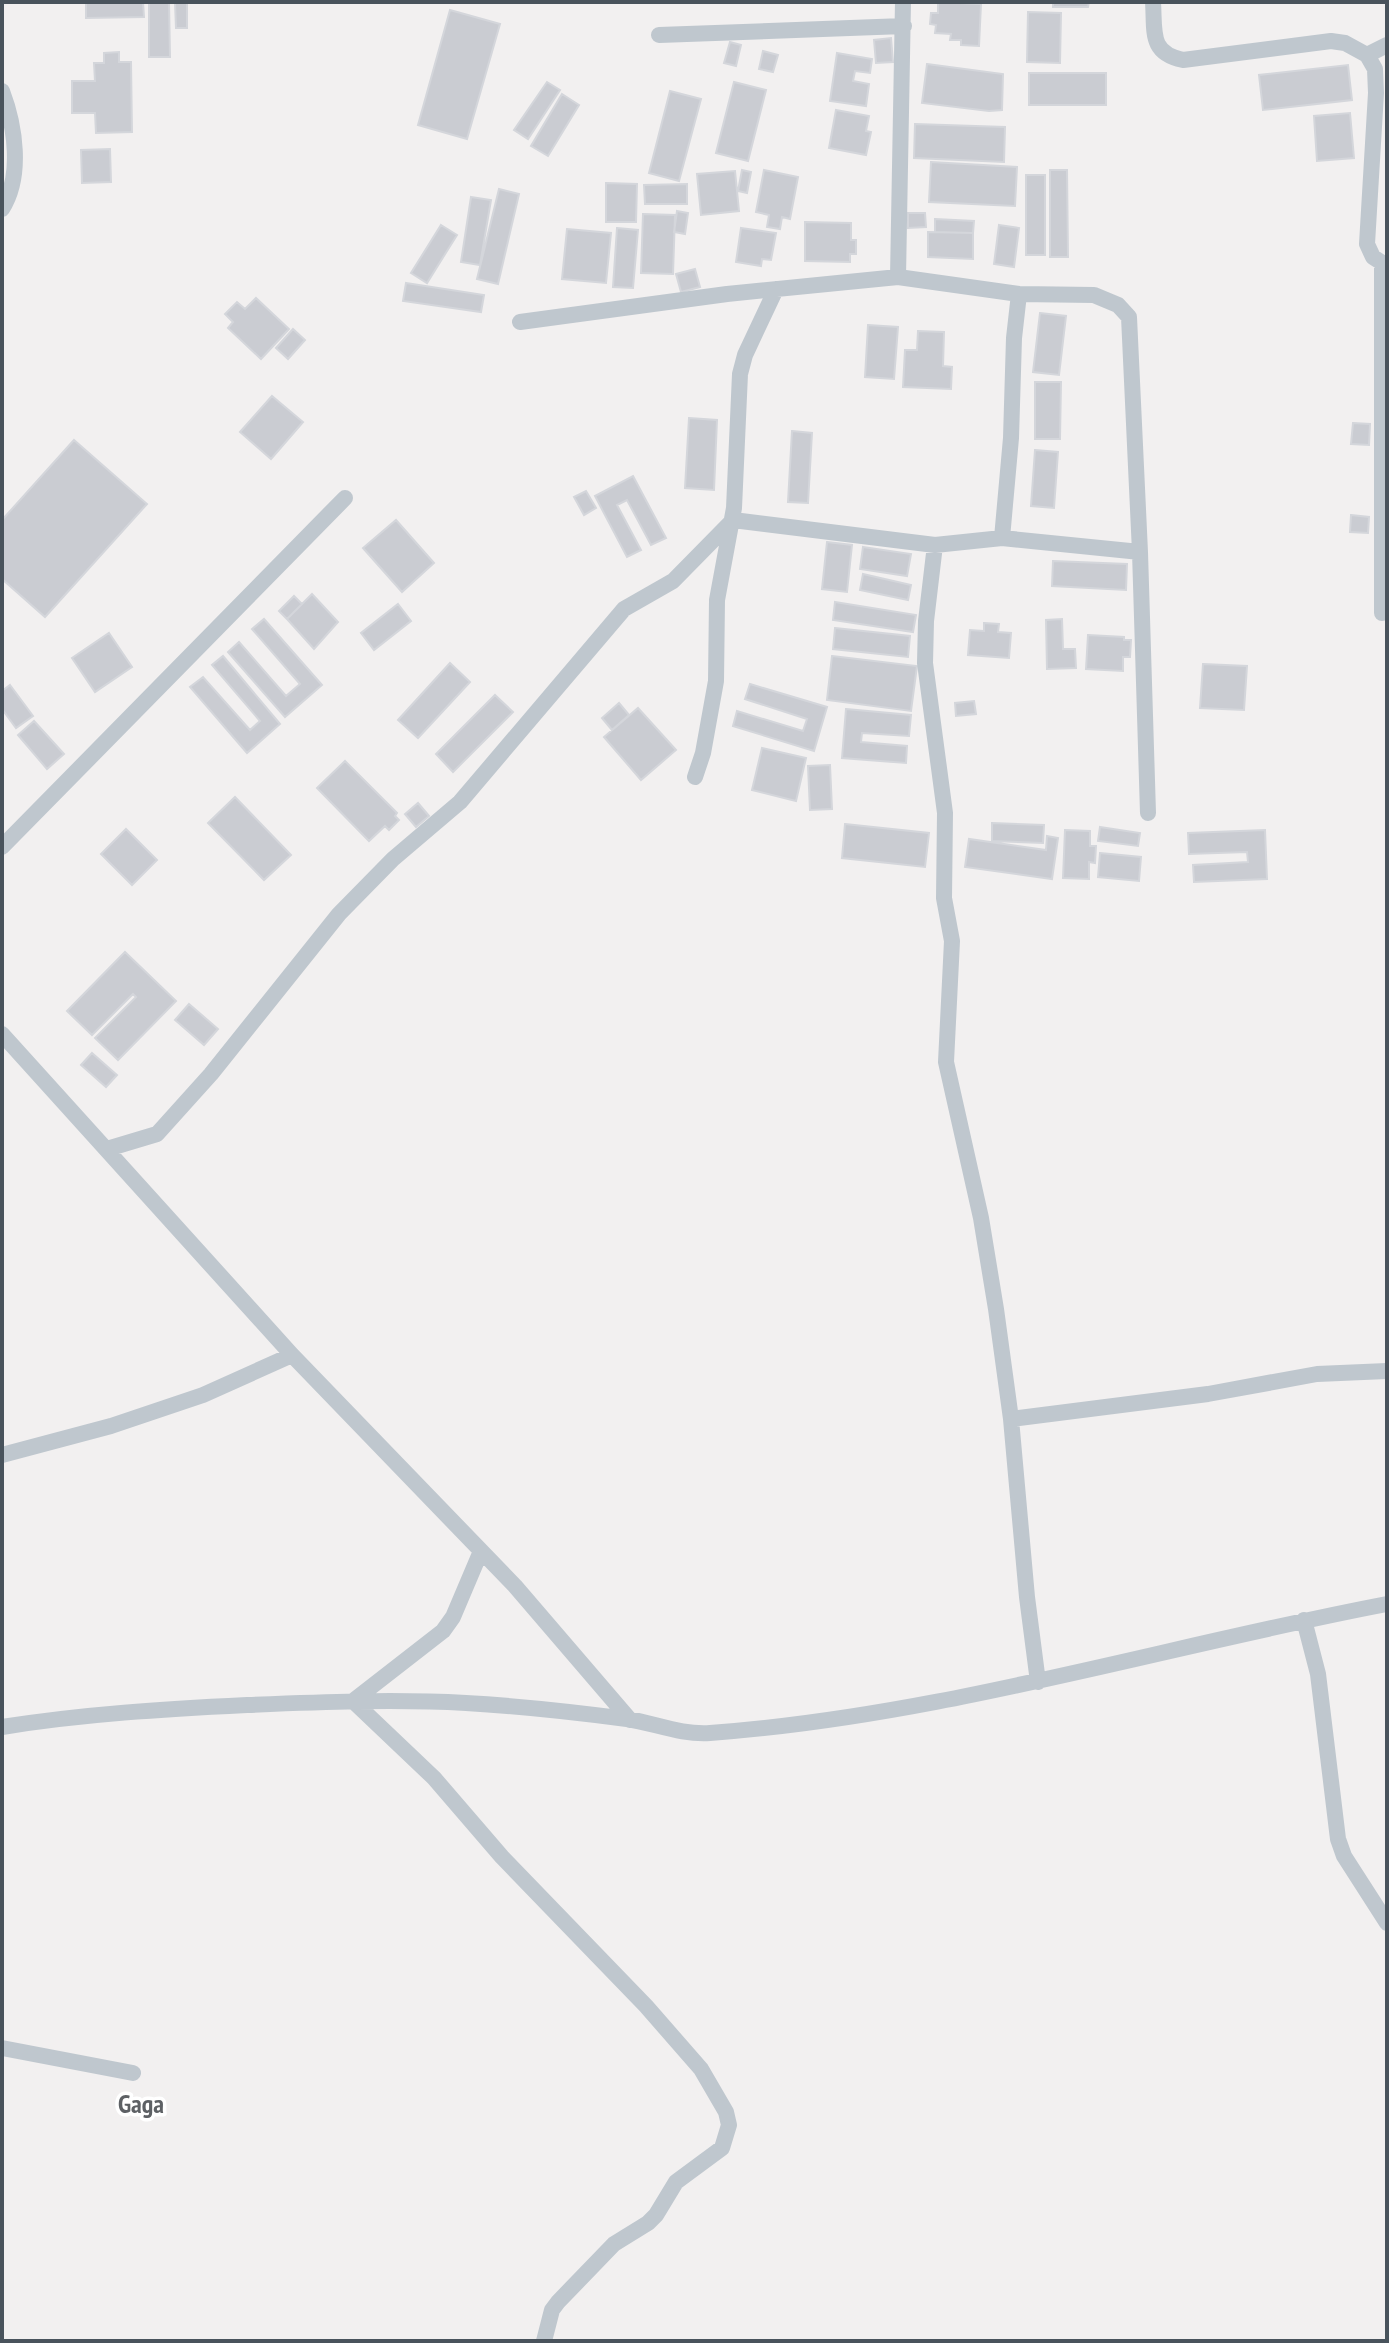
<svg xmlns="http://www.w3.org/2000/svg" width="1389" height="2343" font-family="'PT Sans Narrow',sans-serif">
  <rect width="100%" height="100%" fill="#f2f0f0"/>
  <path fill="#caccd2" stroke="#d4d6db" stroke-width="2" d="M86,2H143L144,17L86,18Z
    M149,2H169L170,57H149Z
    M187,2V28H176L175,3Z
    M938,2L981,4L979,46L961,45V40H950L951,34L935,33L936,25L930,24L931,13H938Z
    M1053,2H1089L1088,7H1053Z
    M450,10L500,24L467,139L418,125Z
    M1028,12L1061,13L1060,63L1027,62Z
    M891,38L893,62L876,63L874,40Z
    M730,42L741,45L736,66L724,63Z
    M763,51L778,55L773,72L759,69Z
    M119,52V62H131L132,132L96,133L95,113H72V81H95L94,63H104V53Z
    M837,53L872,59L870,73L855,71L853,81L869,84L866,106L830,101Z
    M927,64L1003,74L1002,110L989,111L922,103Z
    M1348,65L1352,100L1263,110L1259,75Z
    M1029,73H1106V105H1029Z
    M547,82L560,90L528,139L514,130Z
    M734,82L766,90L748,161L716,153Z
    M670,91L701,99L679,181L649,173Z
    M562,94L579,105L548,156L531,146Z
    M836,110L869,116L866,131L871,132L866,155L829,148Z
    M1350,113L1354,158L1317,161L1314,116Z
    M915,124L1005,127L1004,162L914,158Z
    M110,149L111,182L82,183L81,150Z
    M931,162L1017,167L1015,206L929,202Z
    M742,170L751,172L747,193L738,191Z
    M764,170L798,177L790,219L782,217L780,229L767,227L769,215L756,212Z
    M1050,170H1067L1068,257H1050Z
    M735,171L739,211L701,215L697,174Z
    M1026,175H1045V255H1026Z
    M606,183L637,184L636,222H606Z
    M687,184V204H645L644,185Z
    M499,189L519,194L498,284L477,279Z
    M471,197L491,200L480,265L461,262Z
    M677,211L688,213L685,234L674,232Z
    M908,213H925L926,227L908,228Z
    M643,214L675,215L673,274L641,273Z
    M935,219L974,221L973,233L935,232Z
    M805,222L851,223V240H856V254H850V262L805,261Z
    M441,225L457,235L427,283L411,273Z
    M999,225L1019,228L1014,267L994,264Z
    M617,228L638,230L633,288L613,287Z
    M741,228L776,233L771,260L762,259L761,266L736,262Z
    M567,229L611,233L606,283L562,279Z
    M928,232L973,233V259L928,257Z
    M695,269L700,287L681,292L676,274Z
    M406,283L484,295L481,312L403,301Z
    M256,298L289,329L261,359L228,328L233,322L225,314L237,302L245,309Z
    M1040,313L1066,316L1059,375L1033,372Z
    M868,325L898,327L894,379L865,377Z
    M293,329L305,340L288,359L276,348Z
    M918,331L944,332L943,366L952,367L951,389L903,387L905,350H917Z
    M1035,382H1061L1060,439H1035Z
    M272,396L303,422L271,459L240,432Z
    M689,418L717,420L714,490L685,488Z
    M1353,423L1370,424L1369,445L1351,444Z
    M792,431L812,433L808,503L788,502Z
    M74,440L147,504L45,617L2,579V520Z
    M1035,450L1058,452L1054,508L1031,506Z
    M633,476L666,538L651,545L627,500L617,505L641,550L627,557L595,496Z
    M586,491L596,508L584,515L574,497Z
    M1351,515L1369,517L1368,533L1350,532Z
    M396,520L434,563L402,592L363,548Z
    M827,542L852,545L847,592L822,589Z
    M863,547L911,554L907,576L860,569Z
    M1053,561L1127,564L1126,590L1052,586Z
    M863,574L911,585L908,600L860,590Z
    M312,594L338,622L314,649L287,619Z
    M294,596L302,604L287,619L279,611Z
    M835,602L916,615L913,632L833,620Z
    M398,604L411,621L374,650L361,633Z
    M264,619L322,685L285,717L228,652L239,642L286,696L300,684L252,629Z
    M1062,619L1063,649H1075L1076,668L1047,669L1046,620Z
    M984,623L999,624L998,632L1011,633L1009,658L968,655L970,630L984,631Z
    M835,628L910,636L908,657L833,649Z
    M109,633L132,667L95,692L72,658Z
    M1088,635L1124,637V640H1131L1130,657H1123V671L1086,669Z
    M223,656L280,724L247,753L190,687L203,677L250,730L260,721L212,665Z
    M832,656L917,666L911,711L827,700Z
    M450,663L470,682L418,738L398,720Z
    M1203,664L1247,666L1244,710L1200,708Z
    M750,684L827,707L814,751L733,726L737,711L803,731L807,719L745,699Z
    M10,685L33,716L16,728L2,709V691Z
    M495,695L513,712L453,772L436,754Z
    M974,701L976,714L956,716L955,703Z
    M619,703L629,715L612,730L602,718Z
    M638,708L676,750L641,780L604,737Z
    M846,709L911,715L909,736L862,733L861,742L907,746L906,763L842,758Z
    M34,721L64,754L47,769L18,735Z
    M762,748L806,758L796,801L752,790Z
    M345,761L397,813L395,816L399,820L389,830L385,826L369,841L317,788Z
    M830,765L832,809L810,810L808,766Z
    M235,797L291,855L264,880L208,823Z
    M418,803L429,816L416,827L405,814Z
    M992,823L1044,825L1043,843L992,841Z
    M845,824L929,833L925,867L842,858Z
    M1100,827L1140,833L1138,846L1098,841Z
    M126,829L157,860L132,885L101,854Z
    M1065,830L1090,831V846H1096L1095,863L1089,862V879L1063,878Z
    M1265,830L1267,879L1194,882L1193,865L1248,862L1247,852L1189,854L1188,833Z
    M1047,836L1058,838L1052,879L965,867L969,839L1046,850Z
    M1100,853L1141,857L1139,881L1098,877Z
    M125,952L176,1001L118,1060L95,1038L136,997L133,994L92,1035L67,1011Z
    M189,1004L218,1029L204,1045L175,1020Z
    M92,1053L117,1075L106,1087L81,1065Z"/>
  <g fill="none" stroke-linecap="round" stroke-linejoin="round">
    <path stroke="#bfc7ce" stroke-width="16" d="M1153,2C1155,32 1149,53 1183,60L1331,41L1345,43L1367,55L1375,69L1376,93L1367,244L1373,257L1387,266
      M659,35L904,26
      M1367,55L1387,45
      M2,91C15,125 23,176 2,209
      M898,277L903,2
      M520,322L727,294L898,277L1019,294L1094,295L1118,305L1129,317L1140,552L1148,813
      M1002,538L1011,438L1014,338L1019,294
      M935,545L926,621L925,663L945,813L944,898L952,941L946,1062L981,1218L996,1309L1011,1419L1027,1597L1038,1682
      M1382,613V264
      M695,777L703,753L716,681L717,600L734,508L740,374L745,355L776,289
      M2,847L345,498
      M2,1034L292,1355L515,1586L630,1720
      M107,1149L157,1134L211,1074L339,914L393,859L460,802L624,609L673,581L733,520L935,545L1002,538L1140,552
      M1011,1419L1208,1394L1317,1374L1387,1371
      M2,1455L111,1426L203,1395L292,1355
      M481,1551L453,1617L443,1631L353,1701L434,1778L502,1857L646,2006L701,2069L726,2112L729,2125L722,2148L676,2182L656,2215L648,2223L614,2244L558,2302L552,2310L544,2341
      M1304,1620L1318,1674L1338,1839L1344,1856L1387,1923
      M2,1727C83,1714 165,1709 247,1705C320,1702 393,1699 466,1703C519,1706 574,1712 627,1719C654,1723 681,1735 710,1733C940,1716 1161,1647 1387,1604
      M2,2048L133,2073"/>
  </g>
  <g text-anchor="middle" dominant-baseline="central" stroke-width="7" stroke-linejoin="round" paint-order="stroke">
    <g font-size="26" font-weight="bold" fill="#5d6064" stroke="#fff">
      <text x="141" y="2103">Gaga</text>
    </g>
  </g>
  <rect width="1389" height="2343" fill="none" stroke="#49535c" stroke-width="8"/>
</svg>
